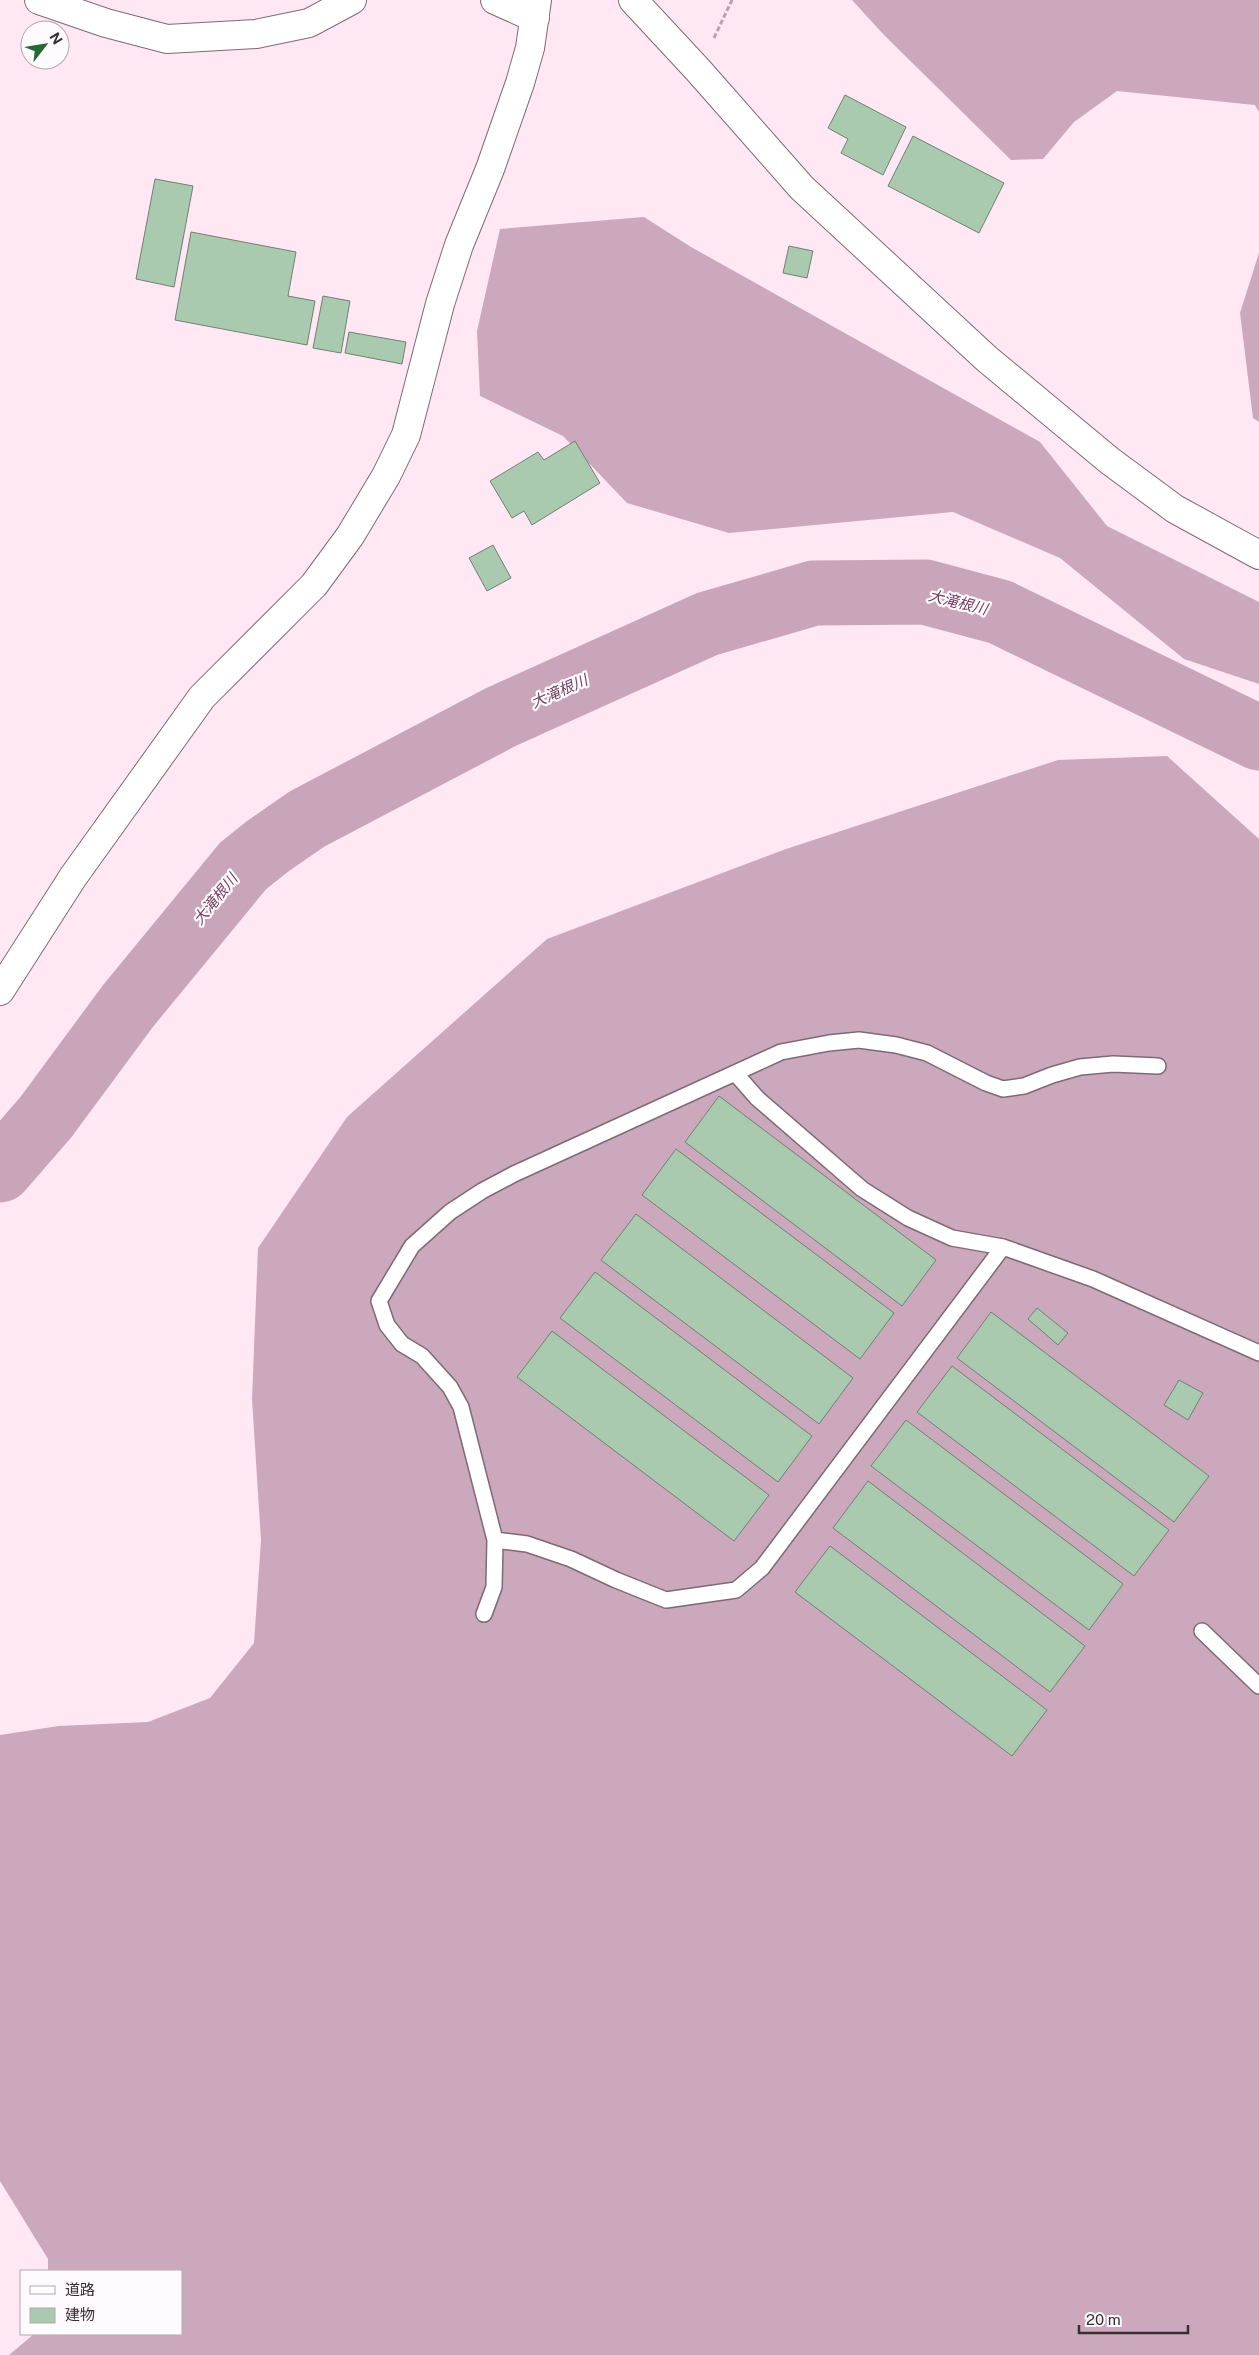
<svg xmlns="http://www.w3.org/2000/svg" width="1259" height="2355" font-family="'Public Sans','Noto Sans JP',sans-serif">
  <rect width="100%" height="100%" fill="#ffe7f4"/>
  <path fill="#cca8bd" d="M852,0H1259V112L1255,105L1117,91L1074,122L1043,159L1011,160L884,35Z
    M644,217L691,247L1040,442L1107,526L1259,602V684L1184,659L1060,558L953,512L729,533L627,503L563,436L480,396L477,331L500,229Z
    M1259,253V422L1253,418L1240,313Z
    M1167,756L1259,839V2355H9L34,2334H181V2271H48V2259L0,2181V1735L59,1726L148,1722L210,1698L254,1643L261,1540L252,1399L258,1248L347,1117L547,939L786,849L1058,760Z"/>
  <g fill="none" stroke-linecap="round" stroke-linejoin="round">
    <path stroke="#c9a5b9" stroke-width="65" d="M0,1170L46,1117L128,1006L243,866L268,846L307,819L501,717L707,624L814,593L925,592L1000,612L1259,738"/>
  </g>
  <path fill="#aacab0" stroke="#6f8172" d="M845,95L906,127L883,175L841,153L848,139L828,128Z
    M913,136L1004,183L979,233L888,186Z
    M155,179L193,186L174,287L136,279Z
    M191,232L296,252L288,296L315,301L307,345L175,320Z
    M789,246L813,251L807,278L783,273Z
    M323,296L350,301L341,353L313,348Z
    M349,332L406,342L402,364L345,353Z
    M575,441L600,483L532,525L524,511L512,518L490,481L538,452L544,460Z
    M493,545L511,578L487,591L469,558Z
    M719,1096L936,1260L902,1306L685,1142Z
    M676,1149L894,1313L860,1359L642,1195Z
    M636,1214L853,1378L819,1424L601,1260Z
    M595,1272L812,1436L778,1482L560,1318Z
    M1037,1308L1068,1333L1058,1345L1028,1319Z
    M991,1312L1209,1476L1174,1522L957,1358Z
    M552,1331L769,1495L734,1541L517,1377Z
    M952,1366L1169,1530L1134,1576L917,1412Z
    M1179,1380L1203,1393L1188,1420L1164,1405Z
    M906,1420L1123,1584L1089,1630L871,1466Z
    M868,1481L1085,1646L1050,1692L833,1528Z
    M830,1546L1047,1710L1012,1756L795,1592Z"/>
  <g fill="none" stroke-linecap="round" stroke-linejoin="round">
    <g stroke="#7e6a75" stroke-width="18">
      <path id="lane" d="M736,1074L757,1098L862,1189L908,1218L952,1238L1003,1247L1093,1279L1259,1353
        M495,1540L527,1544L571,1559L616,1580L666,1600L736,1590L762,1568L1003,1247
        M484,1614L494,1587L495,1540L461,1407L450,1387L422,1356L402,1344L387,1325L379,1301L412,1246L450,1212L482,1191L514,1174L781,1052L829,1043L859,1040L896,1045L927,1053L986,1083L1003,1089L1024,1086L1052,1075L1080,1067L1113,1064L1158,1066
        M1202,1631L1259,1686"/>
    </g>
    <g stroke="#7e6a75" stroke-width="30">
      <path id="street" d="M39,0L106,23L167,39L256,34L309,23L352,0
        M495,0L535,18
        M633,0L698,70L802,188L987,359L1110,461L1175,509L1259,555
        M0,991L73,877L202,697L314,585L350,536L386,476L406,435L440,304L459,245L490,169L520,83L530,48L537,0"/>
    </g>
    <path stroke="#b6a3ad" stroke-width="3" stroke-dasharray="5 2.5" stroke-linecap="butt" d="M714,38L732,0"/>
    <use href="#lane" stroke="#fff" stroke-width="15"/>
    <use href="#street" stroke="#fff" stroke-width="28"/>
  </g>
  <g text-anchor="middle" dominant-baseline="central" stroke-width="4.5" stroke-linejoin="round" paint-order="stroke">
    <g font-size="15" font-style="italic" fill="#703f5d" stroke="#fffafd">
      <text transform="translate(958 602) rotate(14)">大滝根川</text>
      <text transform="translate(559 691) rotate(-24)">大滝根川</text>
      <text transform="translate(215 899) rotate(-51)">大滝根川</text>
    </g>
  </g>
  <rect x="20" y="2270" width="162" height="65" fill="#fffafd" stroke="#afa9ad"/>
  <rect x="30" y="2286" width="25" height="8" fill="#ffffff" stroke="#afa9ad"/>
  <text x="65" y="2295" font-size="15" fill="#382f34">道路</text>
  <rect x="30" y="2308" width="25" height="15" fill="#aacab0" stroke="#afa9ad"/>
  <text x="65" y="2320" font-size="15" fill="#382f34">建物</text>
  <g transform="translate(45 45) rotate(59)"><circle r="24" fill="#fffafd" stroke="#afa9ad"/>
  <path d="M0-4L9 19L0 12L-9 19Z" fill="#226b39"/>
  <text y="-8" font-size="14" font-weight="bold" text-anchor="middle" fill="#382f34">N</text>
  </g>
  <path d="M1079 2325v8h109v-8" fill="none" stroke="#382f34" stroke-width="2.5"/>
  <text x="1086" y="2325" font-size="15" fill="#382f34" stroke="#fffafd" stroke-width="4" paint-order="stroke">20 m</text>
</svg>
